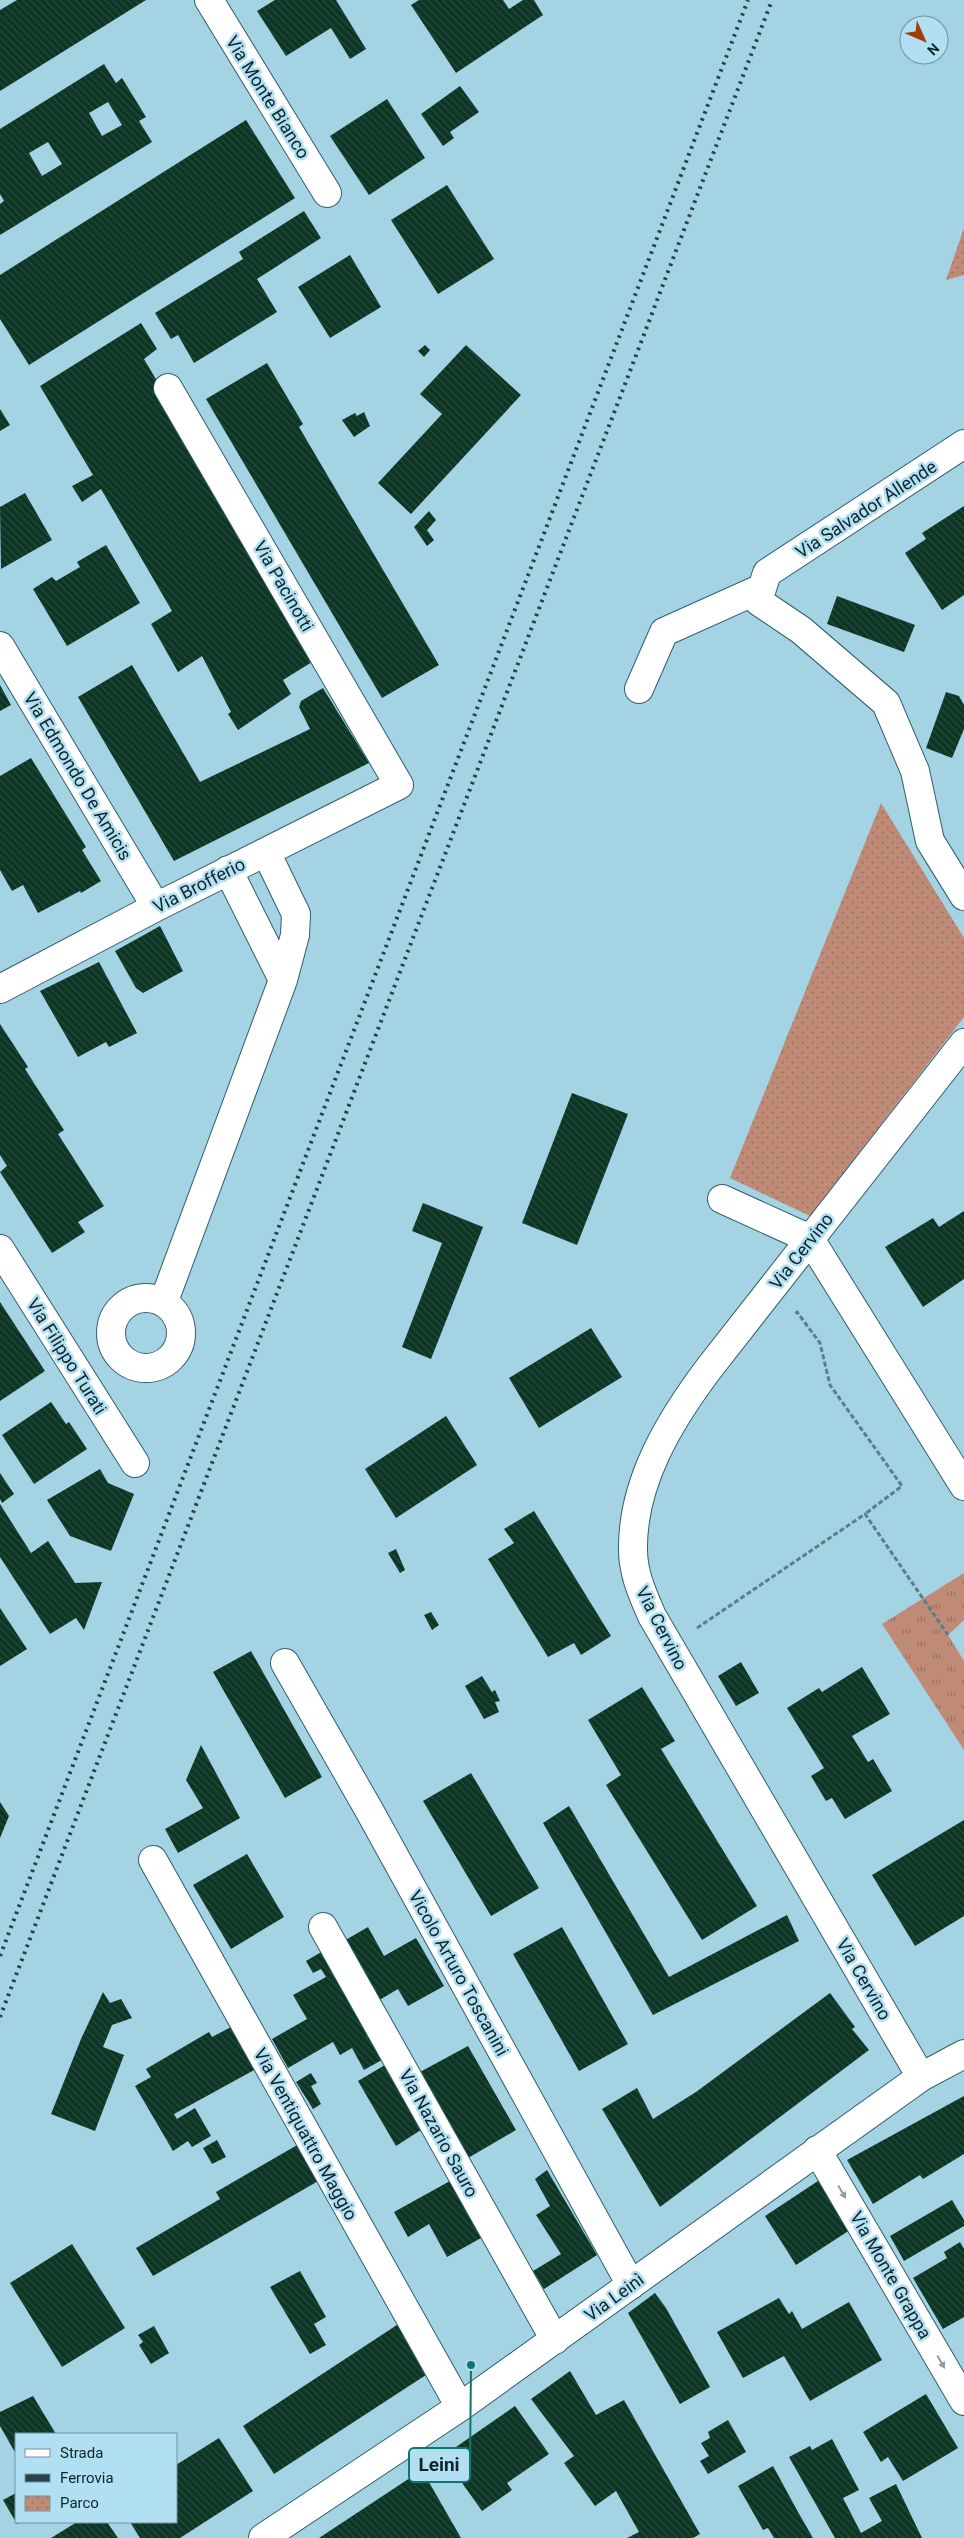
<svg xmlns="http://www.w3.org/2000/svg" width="964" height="2538" font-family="Roboto,sans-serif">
  <defs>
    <pattern id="grass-tufts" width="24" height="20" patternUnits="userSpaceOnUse" patternTransform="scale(1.25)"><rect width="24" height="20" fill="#bf8b76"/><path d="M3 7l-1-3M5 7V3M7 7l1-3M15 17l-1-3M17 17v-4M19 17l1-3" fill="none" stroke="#9a7161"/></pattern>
    <pattern id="park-dots" width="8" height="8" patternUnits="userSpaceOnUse" patternTransform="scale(1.25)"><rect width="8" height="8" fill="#bf8b76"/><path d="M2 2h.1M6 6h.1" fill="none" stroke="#9a7161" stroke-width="1.8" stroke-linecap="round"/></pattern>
    <pattern id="building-back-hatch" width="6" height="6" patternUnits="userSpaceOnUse" patternTransform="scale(1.25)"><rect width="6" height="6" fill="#0c3524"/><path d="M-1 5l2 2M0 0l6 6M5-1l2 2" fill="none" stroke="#26493b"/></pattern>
  </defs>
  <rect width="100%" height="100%" fill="#a4d3e4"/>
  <path fill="url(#grass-tufts)" d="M964,1573V1620L948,1635L964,1661V1750L882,1624Z"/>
  <path fill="url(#park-dots)" d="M964,228V275L946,280Z
    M881,803L964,938V1017L810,1216L730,1178Z"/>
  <path fill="url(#building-back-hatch)" fill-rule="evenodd" d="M17,0H146L0,91V10Z
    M275,0H336L366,49L350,59L331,28L286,56L257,11Z
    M419,0H503L509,9L523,0H534L543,15L456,73L411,5Z
    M104,64L116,83L122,78L146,117L139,121L152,142L0,235V204L4,201L0,194V129ZM108,102L122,125L102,136L89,113ZM48,142L62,164L42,176L29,153Z
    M460,86L479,112L450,132L454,138L443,146L421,114Z
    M387,99L425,158L369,195L330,136Z
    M246,120L295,198L29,365L0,319V275Z
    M447,185L494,259L438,294L391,220Z
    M304,211L321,238L257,279L277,312L194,363L178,335L171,339L155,313L243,259L239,252Z
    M350,255L381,307L330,338L298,287Z
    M141,323L157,349L144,359L320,657L283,680L291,694L238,730L228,714L231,712L202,656L178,672L151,624L172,611L101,489L82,502L72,486L93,475L40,386Z
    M425,345L430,350L424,357L418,351Z
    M466,345L521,395L411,514L378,483L442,414L420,394Z
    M267,363L303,424L299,427L439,665L382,698L206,399Z
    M0,409L10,425L0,431Z
    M364,412L370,426L354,437L342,420L355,413L357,416Z
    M25,493L52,540L1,569L0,507Z
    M964,506V595L942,610L905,553L926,539L922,533Z
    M429,511L436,520L427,530L434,540L427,546L414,527Z
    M106,545L140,603L67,646L33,589L52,577L56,581L80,567L77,562Z
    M837,596L915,625L904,652L827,624Z
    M132,665L200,782L310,729L299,707L301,701L323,688L369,763L174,861L78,697Z
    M0,685L11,705L0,711Z
    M946,692L959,696L964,705V729L952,758L926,748Z
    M31,758L86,847L82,850L101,881L81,893L80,891L38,913L23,885L12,891L0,870V776Z
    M160,926L183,971L143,993L136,988L115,951Z
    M99,962L137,1033L109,1047L106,1042L78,1057L40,991Z
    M0,1024L28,1067L25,1069L64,1130L58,1134L104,1206L78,1222L85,1232L52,1253L0,1172L7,1166L0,1155Z
    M572,1093L628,1114L577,1245L522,1223Z
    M423,1203L483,1227L431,1359L402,1347L442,1243L412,1231Z
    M964,1211V1279L923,1307L885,1247L933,1218L939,1227Z
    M0,1302L45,1371L0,1401Z
    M591,1328L622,1377L539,1428L509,1378Z
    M51,1402L66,1424L69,1422L87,1449L34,1484L2,1435Z
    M446,1416L477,1465L396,1518L365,1469Z
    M100,1469L108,1483L134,1494L111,1551L70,1536L47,1500Z
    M0,1473L14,1494L2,1503L0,1499Z
    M0,1504L31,1553L48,1541L75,1583L102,1582L84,1630L76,1618L50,1634L0,1557Z
    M534,1511L611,1636L581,1655L574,1643L548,1657L488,1559L514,1543L504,1529Z
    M396,1549L405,1570L400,1573L388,1553Z
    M0,1608L27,1649L0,1666Z
    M431,1612L439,1625L432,1630L424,1615Z
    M251,1651L322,1777L285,1798L213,1672Z
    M741,1662L759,1693L736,1706L718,1676Z
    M862,1667L890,1714L852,1736L868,1762L873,1759L892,1791L845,1819L832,1798L826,1801L811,1776L824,1768L787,1708L819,1688L822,1692Z
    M482,1676L492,1692L495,1690L500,1701L495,1702L499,1712L484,1719L465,1686Z
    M642,1687L675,1741L661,1749L757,1906L702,1940L606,1785L621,1775L588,1720Z
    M201,1745L240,1818L178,1853L165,1829L203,1808L186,1780Z
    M471,1773L539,1888L491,1916L423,1801Z
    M0,1802L9,1816L0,1838Z
    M569,1806L669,1977L787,1915L799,1941L653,2015L543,1823Z
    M964,1820V1916L915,1946L872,1875Z
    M247,1854L284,1917L231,1949L193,1885Z
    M368,1927L384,1956L416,1938L444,1986L408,2006L398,1989L376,2002L342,1942Z
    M562,1927L628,2044L579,2071L513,1954Z
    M328,1948L368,2038L374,2034L387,2057L364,2070L352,2048L340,2055L333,2042L288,2068L272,2039L307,2019L293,1995L326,1977L321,1969L313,1973L306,1961Z
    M103,1992L110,2003L121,1999L132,2018L112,2025L103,2047L124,2055L95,2131L51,2114L81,2039Z
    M830,1993L855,2027L852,2029L869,2050L660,2207L602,2109L637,2088L653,2119L696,2092Z
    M233,2026L256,2069L174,2114L177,2119L195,2108L211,2136L192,2147L188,2141L173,2151L135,2086L151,2077L146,2069L209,2032L212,2037Z
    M468,2046L516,2130L468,2158L420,2072Z
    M390,2062L427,2126L396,2146L358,2081Z
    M311,2073L317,2083L311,2086L321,2104L313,2109L296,2082Z
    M964,2096V2154L923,2179L920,2175L873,2204L847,2160Z
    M217,2140L226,2157L212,2164L203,2148Z
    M299,2144L320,2180L153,2276L136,2248L220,2199L216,2192Z
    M547,2170L597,2255L544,2289L533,2271L561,2254L536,2215L550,2206L535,2179Z
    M821,2179L850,2230L796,2265L765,2216Z
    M450,2181L481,2238L447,2257L429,2224L408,2237L394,2212Z
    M952,2200L964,2220V2226L904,2261L890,2236Z
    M960,2242L964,2249V2317L943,2329L913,2278L947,2258L944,2252Z
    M72,2244L125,2328L62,2367L10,2283Z
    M300,2271L326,2317L314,2324L326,2345L310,2354L270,2287Z
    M655,2293L666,2308L710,2387L680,2404L628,2313Z
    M779,2298L789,2314L792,2311L802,2329L849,2302L882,2360L810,2401L784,2356L743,2378L717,2332Z
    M400,2323L432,2371L274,2474L243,2426Z
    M154,2326L169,2353L151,2364L139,2345L143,2342L138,2335Z
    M570,2371L596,2415L624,2400L700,2534L693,2538H627L639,2532L616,2491L595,2506L564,2463L574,2456L531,2399Z
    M926,2394L958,2448L903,2481L888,2457L881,2462L863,2432Z
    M33,2396L56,2434H16V2454L0,2426V2412Z
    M515,2406L549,2454L507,2483L512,2490L482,2511L443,2456Z
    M728,2420L746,2452L708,2474L700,2461L709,2456L701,2443L710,2438L708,2432Z
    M219,2438L253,2491L180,2538H140L130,2522H176V2465Z
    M832,2439L859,2490L843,2498L861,2533L882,2521L869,2498L896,2484L922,2538H835L789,2457L810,2446L812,2450Z
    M773,2466L798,2512L813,2538H774L768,2528L763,2530L738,2486Z
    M422,2470L461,2538H319Z
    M16,2493V2522H21L17,2524L3,2500Z
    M77,2522H107L118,2538H51Z"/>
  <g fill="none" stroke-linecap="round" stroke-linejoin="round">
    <g stroke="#325e6d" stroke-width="30">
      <path id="minor" d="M209,0L327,193
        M964,444L767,573L758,601L801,630L886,703L915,771L930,841L964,896
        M0,646L156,907
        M639,689L664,632L762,588
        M228,870L283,980
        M0,989L156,907L399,785L168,388
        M722,1199L810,1239L964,1486
        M0,1249L135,1463
        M111 1333a35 35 0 1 1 70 0a35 35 0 1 1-70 0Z
        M164,1301L283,980L295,935L296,914L266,852
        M285,1663L369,1810L631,2285
        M153,1860L460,2407
        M323,1927L555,2340
        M921,2077L652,1616C643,1595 633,1574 633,1550C632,1482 670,1420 710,1367L964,1043
        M817,2150L964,2401
        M263,2538L460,2407L921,2077L964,2054"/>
    </g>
    <path stroke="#5c7d89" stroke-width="3" stroke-dasharray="5 2.5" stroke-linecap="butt" d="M796,1314L797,1312L820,1343L830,1385L902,1486L865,1514
      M697,1628L865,1514L948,1635"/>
    <use href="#minor" stroke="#fff" stroke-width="28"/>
    <path stroke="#294149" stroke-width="4" stroke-dasharray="2.5 5" stroke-linecap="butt" d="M0,1956L748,0
      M0,2017L772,0"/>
  </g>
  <defs><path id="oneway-solid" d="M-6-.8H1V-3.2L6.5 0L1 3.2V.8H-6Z" transform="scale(1.25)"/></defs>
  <g fill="#949c9f">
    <use href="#oneway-solid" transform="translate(842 2192) rotate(60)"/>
    <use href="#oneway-solid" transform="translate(941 2362) rotate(60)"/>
  </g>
  <g text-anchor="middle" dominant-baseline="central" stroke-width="5" stroke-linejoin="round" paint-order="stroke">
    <g font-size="18" fill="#11242a" stroke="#b0e0f1">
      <text transform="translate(268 97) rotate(58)">Via Monte Bianco</text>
      <text transform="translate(866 509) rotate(-33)">Via Salvador Allende</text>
      <text transform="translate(284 586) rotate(60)">Via Pacinotti</text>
      <text transform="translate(78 776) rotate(59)">Via Edmondo De Amicis</text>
      <text transform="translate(199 885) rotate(-27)">Via Brofferio</text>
      <text transform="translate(801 1251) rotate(-52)">Via Cervino</text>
      <text transform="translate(67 1356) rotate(58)">Via Filippo Turati</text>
      <text transform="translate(662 1628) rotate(63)">Via Cervino</text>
      <text transform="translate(459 1973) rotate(61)">Vicolo Arturo Toscanini</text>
      <text transform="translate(864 1979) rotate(60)">Via Cervino</text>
      <text transform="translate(439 2133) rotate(61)">Via Nazario Sauro</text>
      <text transform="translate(306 2134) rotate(61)">Via Ventiquattro Maggio</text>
      <text transform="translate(891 2275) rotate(60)">Via Monte Grappa</text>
      <text transform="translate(614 2297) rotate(-36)">Via Leinì</text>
    </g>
  </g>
  <path fill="none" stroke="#0f766e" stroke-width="2" d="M471 2365L470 2465"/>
  <circle fill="#0f766e" stroke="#b0e0f1" stroke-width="2" cx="471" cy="2365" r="5"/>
  <rect fill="#b0e0f1" stroke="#0f766e" stroke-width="2" x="409" y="2448" width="61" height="34" rx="5"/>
  <g font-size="19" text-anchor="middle" font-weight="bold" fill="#11242a">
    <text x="439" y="2471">Leini</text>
  </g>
  <rect x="15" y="2433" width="162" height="90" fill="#b0e0f1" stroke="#7095a1"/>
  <rect x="25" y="2449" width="25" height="8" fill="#ffffff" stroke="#7095a1"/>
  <text x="60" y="2458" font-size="15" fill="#11242a">Strada</text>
  <rect x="25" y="2474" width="25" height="8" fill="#294149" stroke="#7095a1"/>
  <text x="60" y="2483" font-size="15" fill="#11242a">Ferrovia</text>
  <rect x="25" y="2496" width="25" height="15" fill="url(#park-dots)" stroke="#7095a1"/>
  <text x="60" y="2508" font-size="15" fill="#11242a">Parco</text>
  <g transform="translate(924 40) rotate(135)"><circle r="24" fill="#b0e0f1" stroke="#7095a1"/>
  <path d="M0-4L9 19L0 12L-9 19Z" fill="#a13e07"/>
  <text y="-8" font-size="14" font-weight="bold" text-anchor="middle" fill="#11242a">N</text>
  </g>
</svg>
